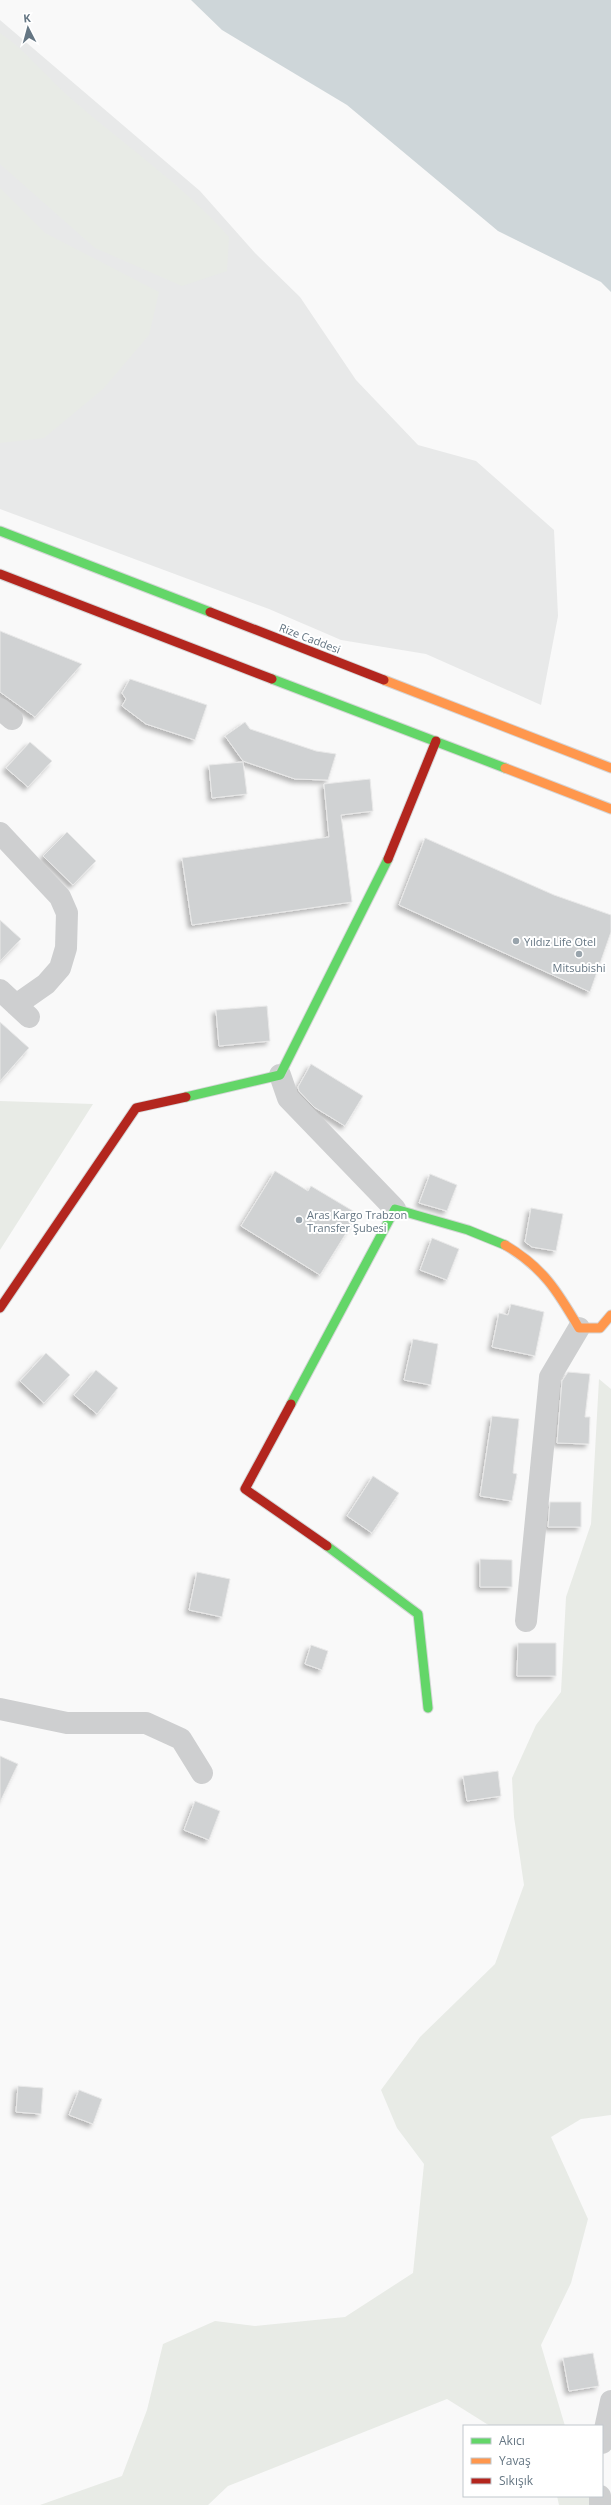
<svg xmlns="http://www.w3.org/2000/svg" width="611" height="2505" font-family="'Open Sans',sans-serif">
  <defs>
    <filter id="shadow"><feDropShadow dx="-3.5" dy="3.5" stdDeviation="2" flood-color="#0004"/></filter>
  </defs>
  <rect width="100%" height="100%" fill="#f9f9f9"/>
  <path fill="#e8e9e9" d="M0,20L200,191L255,253L300,297L356,380L418,445L476,461L554,530L558,616L541,705L426,654L341,640L269,609L0,509Z"/>
  <path fill="#e8ebe6" d="M0,33C28,52 50,81 76,103C127,147 184,186 229,237L227,271L182,286L95,248L0,164Z
    M0,188L45,233L159,292L149,335L103,389L44,438L0,443Z
    M0,1101L93,1104L0,1250Z
    M599,1379L611,1389V2115L581,2119L551,2137L588,2219L571,2283L541,2345L565,2426H490L447,2399L228,2486L208,2505H40L122,2476L147,2410L163,2344L215,2321L255,2326L345,2317L413,2273L424,2164L397,2128L381,2090L420,2037L495,1964L524,1885L514,1817L512,1778L536,1725L561,1692L566,1597L591,1524Z
    M557,2496H594L598,2505H559Z"/>
  <path fill="#ced6d9" d="M191,0H611V292L601,282L498,231L347,105L222,30Z"/>
  <path fill="#d0d2d3" stroke="#e8e8e8" filter="url(#shadow)" d="M0,631L82,664L35,717L0,692Z
    M130,679L207,705L195,740L146,724L122,706L126,699L122,693Z
    M245,722L250,729L316,751L336,754L328,780L295,779L243,761L225,736Z
    M30,742L52,761L28,787L6,768Z
    M243,762L247,794L212,798L209,765Z
    M370,779L373,811L341,815L352,902L192,925L182,858L329,837L324,784Z
    M67,832L96,861L73,885L43,856Z
    M425,838L554,895L611,915V932L590,992L399,905Z
    M0,920L21,939L0,961Z
    M267,1006L270,1041L219,1046L216,1010Z
    M0,1022L29,1048L0,1081Z
    M311,1064L363,1096L345,1126L314,1107L299,1091L298,1087Z
    M275,1171L308,1191L311,1186L358,1214L320,1275L241,1226Z
    M430,1174L457,1185L447,1211L419,1203Z
    M531,1208L563,1214L556,1251L532,1247L525,1242Z
    M432,1238L459,1249L447,1280L420,1270Z
    M511,1304L544,1312L535,1356L492,1347L499,1313L508,1315Z
    M413,1339L438,1344L431,1385L404,1380Z
    M46,1353L70,1375L44,1403L20,1381Z
    M96,1370L118,1388L97,1414L74,1395Z
    M568,1372L590,1374L585,1417H590L589,1444L557,1443L562,1381Z
    M492,1416L519,1419L513,1473L517,1474L512,1501L480,1496Z
    M373,1476L399,1493L372,1533L347,1516Z
    M550,1502H581V1527H548Z
    M480,1559L512,1560V1587H480Z
    M197,1572L230,1579L222,1617L189,1610Z
    M518,1643H556V1676H517Z
    M311,1645L328,1651L322,1670L305,1664Z
    M0,1756L18,1764L0,1802Z
    M498,1771L501,1796L467,1801L463,1776Z
    M195,1801L220,1811L209,1840L184,1830Z
    M18,2086L43,2088L41,2114L16,2112Z
    M79,2090L102,2099L93,2124L69,2115Z
    M593,2353L599,2386L569,2391L563,2358Z"/>
  <g fill="none" stroke-linecap="round" stroke-linejoin="round">
    <g stroke="#d5d6d7" stroke-width="11">
      <path id="fast" d="M0,531L210,612
        M272,679L505,768
        M186,1097L280,1075L388,859
        M291,1404L395,1209L468,1230L505,1245
        M327,1546L418,1614L428,1708"/>
    </g>
    <g stroke="#d5d6d7" stroke-width="11">
      <path id="slow" d="M384,680L611,768
        M505,768L611,809
        M505,1245C543,1267 558,1292 579,1328H600L611,1315"/>
    </g>
    <g stroke="#d5d6d7" stroke-width="11">
      <path id="jam" d="M0,574L272,679
        M210,612L384,680
        M388,859L436,741
        M0,1308L136,1108L186,1097
        M291,1404L245,1489L327,1546"/>
    </g>
    <path stroke="#cecfd0" stroke-width="22" d="M0,709L12,719
      M0,833L60,897L67,913L66,948L60,968L46,984L16,1005
      M0,990L29,1017
      M280,1075L288,1098L395,1209
      M526,1621L550,1377L579,1328
      M0,1709L67,1723H146L181,1739L202,1773
      M602,2443L611,2401
      M600,2505V2496"/>
    <use href="#fast" stroke="#63d668" stroke-width="9"/>
    <use href="#slow" stroke="#ff974d" stroke-width="9"/>
    <use href="#jam" stroke="#b3261e" stroke-width="9"/>
  </g>
  <g fill="#99a4ac" stroke="#fff" stroke-width="1.5">
    <circle cx="516" cy="941" r="4"/>
    <circle cx="579" cy="954" r="4"/>
    <circle cx="299" cy="1220" r="4"/>
  </g>
  <g text-anchor="middle" dominant-baseline="central" stroke-width="4" stroke-linejoin="round" paint-order="stroke">
    <g font-size="11" fill="#657683" stroke="#fff">
      <text transform="translate(310 638) rotate(21)">Rize Caddesi</text>
    </g>
    <g font-size="11" fill="#657683" stroke="#fff" text-anchor="start">
      <text x="524" y="941">Yıldız Life Otel</text>
      <text x="579" y="967" text-anchor="middle">Mitsubishi</text>
      <text x="307" y="1214">Aras Kargo Trabzon<tspan x="307" dy="13">Transfer Şubesi</tspan></text>
    </g>
  </g>
  <rect x="463" y="2425" width="140" height="72" fill="#ffffff" stroke="#c1c8cd"/>
  <rect x="471" y="2438" width="20" height="6" fill="#63d668" stroke="#c1c8cd"/>
  <text x="499" y="2445" font-size="12" fill="#657683">Akıcı</text>
  <rect x="471" y="2458" width="20" height="6" fill="#ff974d" stroke="#c1c8cd"/>
  <text x="499" y="2465" font-size="12" fill="#657683">Yavaş</text>
  <rect x="471" y="2478" width="20" height="6" fill="#b3261e" stroke="#c1c8cd"/>
  <text x="499" y="2485" font-size="12" fill="#657683">Sıkışık</text>
  <g transform="translate(28 28) rotate(354)" stroke="#ffffff" stroke-width="3" paint-order="stroke">
  <path d="M0-3L7 15L0 10L-7 15Z" fill="#657683"/>
  <text y="-6" font-size="11" font-weight="bold" text-anchor="middle" fill="#657683">K</text>
  </g>
</svg>
